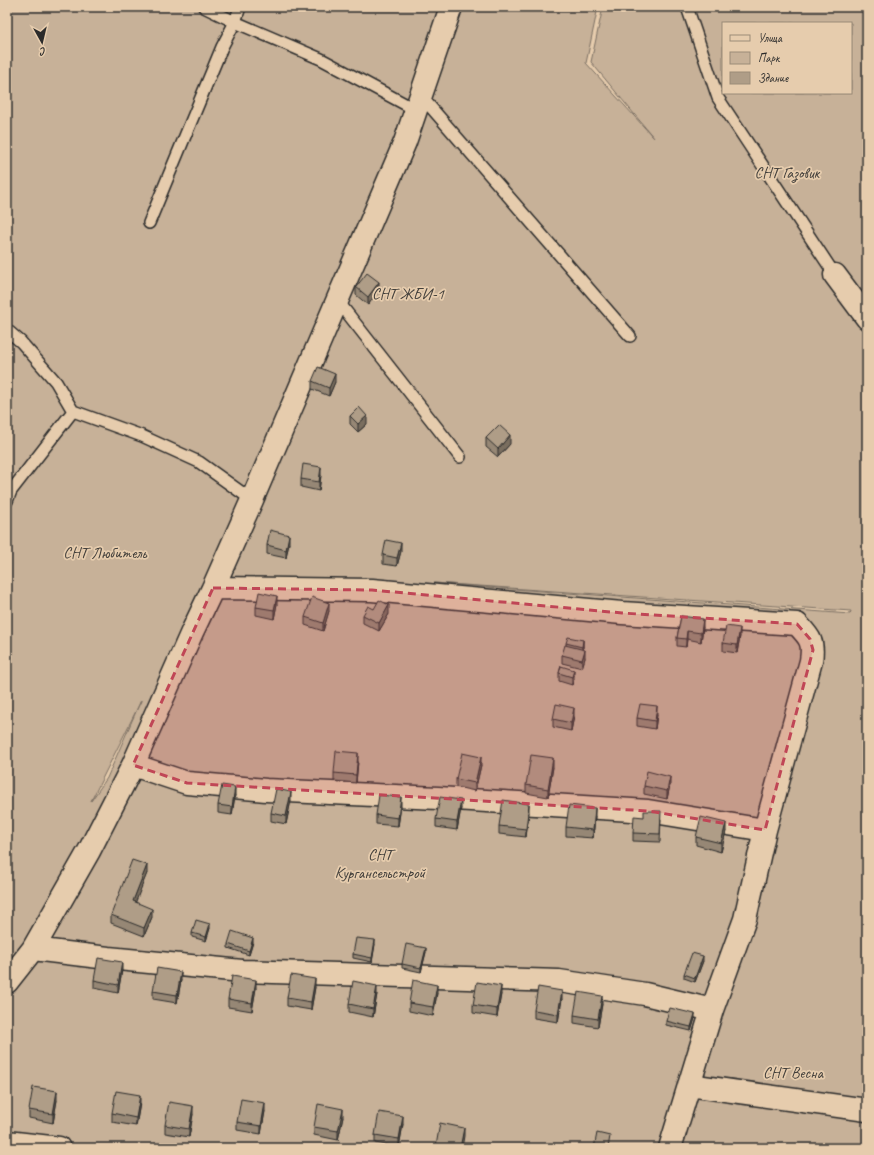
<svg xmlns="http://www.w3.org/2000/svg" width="874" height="1155" font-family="Caveat,sans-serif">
  <rect width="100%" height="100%" fill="#e6ccad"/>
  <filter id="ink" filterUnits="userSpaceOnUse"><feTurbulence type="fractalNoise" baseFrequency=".025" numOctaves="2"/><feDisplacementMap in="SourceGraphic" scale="8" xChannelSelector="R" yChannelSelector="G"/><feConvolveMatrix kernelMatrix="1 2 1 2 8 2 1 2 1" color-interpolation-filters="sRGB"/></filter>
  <g filter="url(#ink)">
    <path fill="#c7b198" stroke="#796e62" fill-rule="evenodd" d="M7,7H598L586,63L654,138L591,62L603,7H867V1148H7ZM723,23H851V93H723ZM434,583L851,611L850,614ZM141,700L107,778L91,801L141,701Z"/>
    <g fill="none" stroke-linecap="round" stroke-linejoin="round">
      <g stroke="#2b2b2b" stroke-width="14">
        <path id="service" d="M204,7L235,22L321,59L416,110
          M687,7L718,98L835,275
          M421,96L630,336
          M149,223L222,47L235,22L240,7
          M337,300L460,457
          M7,330L21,342L56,382L73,411L11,491L7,501
          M73,411L142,436L199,462L252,500"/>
      </g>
      <g stroke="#2b2b2b" stroke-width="25">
        <path id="minor" d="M835,275L867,318
          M213,588L372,590L622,613L797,624C810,638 814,641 811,661L765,830L745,919L712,1010L670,1148
          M133,765L187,783L266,790L438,798L648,811L765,830
          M33,949L108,958L242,971L559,981L645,994L712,1010
          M7,982L33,949L89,851L133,765L192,632L213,588L252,500L405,142L451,7
          M689,1085L867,1110
          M7,1142L59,1148"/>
      </g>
      <use href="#service" stroke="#e6ccad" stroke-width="11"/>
      <use href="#minor" stroke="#e6ccad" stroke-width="22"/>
    </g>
    <path fill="#968774" stroke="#2b2b2b" d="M356,287L379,290L368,305L356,295Z
      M312,381L335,382L329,396L312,389Z
      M350,416L367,424L358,432L350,424Z
      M486,438L510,444L498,457L486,447Z
      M321,475L319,491L301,487V479Z
      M289,543L286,558L267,554V545Z
      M401,551L397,566L383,564V555Z
      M277,604L274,619L256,615V607Z
      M374,609L389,614L379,631L363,623V615Z
      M329,611L323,631L305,625V617Z
      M681,616L703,627L701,642L687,639L686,647L677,646V638Z
      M740,636L737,653L723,651V643Z
      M583,640V650L585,658L582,668L562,663V655L566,646V643Z
      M561,666L574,678L572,685L559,681V673Z
      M657,715L655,729L637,726V718Z
      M574,716L571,731L553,727V719Z
      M358,761L356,783L334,781V773Z
      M481,765L475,791L456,787V779Z
      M553,767L548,797L526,793V785Z
      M670,785L667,799L644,794V786Z
      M235,795L232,815L218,813V805Z
      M291,800L286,824L271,821V813Z
      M401,806L398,826L376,824V815Z
      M461,808L457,830L436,827V819Z
      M529,812L526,837L499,834V826Z
      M595,816L593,838L566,836V827Z
      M644,817L661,819L660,842L633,841V833Z
      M726,831L721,852L696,845V837Z
      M147,873L135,902L152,917L144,936L111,923V915Z
      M210,928L206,941L192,937V933Z
      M253,942L249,955L228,948V944Z
      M375,944L372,962L353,958V954Z
      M426,952L421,972L402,968V964Z
      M703,961L695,982L684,978V974Z
      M122,970L118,993L94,988V980Z
      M181,980L177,1003L153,999V991Z
      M315,987L311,1010L287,1006V998Z
      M256,988L252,1011L228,1007V999Z
      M437,993L433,1016L409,1011V1003Z
      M377,994L373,1017L349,1012V1004Z
      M501,994L497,1017L473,1013V1005Z
      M562,999L558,1022L534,1018V1010Z
      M602,1004L598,1027L574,1023V1015Z
      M695,1018L691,1031L666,1025V1021Z
      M57,1100L53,1123L29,1118V1110Z
      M140,1103L136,1126L112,1122V1113Z
      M265,1111L261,1134L237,1130V1122Z
      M193,1114L189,1137L165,1133V1125Z
      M343,1117L338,1140L314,1135V1127Z
      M403,1124L399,1147L375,1143V1135Z"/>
    <path fill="#7a6e5e" stroke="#2b2b2b" d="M379,282V290L368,305V297Z
      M335,374V382L329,396V388Z
      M367,416V424L358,432V424Z
      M510,435V444L498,457V449Z
      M321,467V475L319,491V482Z
      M289,535V543L286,558V550Z
      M401,543V551L397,566V558Z
      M277,596V604L274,619V610Z
      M329,603V611L323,631V623Z
      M389,605V614L379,631V623Z
      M703,619V627L701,642V633Z
      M740,628V636L737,653V645Z
      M687,631V639L686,647V639Z
      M583,640V648L582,655V647Z
      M585,650V658L582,668V660Z
      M574,670V678L572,685V677Z
      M657,706V715L655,729V721Z
      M574,708V716L571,731V723Z
      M358,753V761L356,783V775Z
      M481,757V765L475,791V783Z
      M553,758V767L548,797V789Z
      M670,777V785L667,799V791Z
      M235,787V795L232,815V807Z
      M291,792V800L286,824V816Z
      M401,797V806L398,826V818Z
      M461,800V808L457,830V822Z
      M529,804V812L526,837V829Z
      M595,808V816L593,838V830Z
      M726,823V831L721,852V843Z
      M147,865V873L133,909V901Z
      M152,909V917L144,936V928Z
      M210,924V928L206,941V937Z
      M253,938V942L249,955V951Z
      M375,940V944L372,962V958Z
      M426,948V952L421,972V968Z
      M703,956V961L695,982V978Z
      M122,962V970L118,993V985Z
      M181,972V980L177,1003V995Z
      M315,979V987L311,1010V1002Z
      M256,980V988L252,1011V1003Z
      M437,985V993L433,1016V1007Z
      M377,986V994L373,1017V1009Z
      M501,986V994L497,1017V1009Z
      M562,991V999L558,1022V1014Z
      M602,996V1004L598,1027V1019Z
      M695,1014V1018L691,1031V1027Z
      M57,1091V1100L53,1123V1114Z
      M140,1095V1103L136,1126V1118Z
      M265,1103V1111L261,1134V1126Z
      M193,1106V1114L189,1137V1129Z
      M343,1109V1117L338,1140V1131Z
      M403,1116V1124L399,1147V1139Z
      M464,1128V1136L462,1148H460Z"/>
    <path fill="#af9d87" stroke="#2b2b2b" d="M367,273L379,282L368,297L356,287Z
      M318,367L335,374L329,388L312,381Z
      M359,407L367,416L358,424L350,416Z
      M499,425L510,435L498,449L486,438Z
      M303,464L321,467L319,482L301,479Z
      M270,530L289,535L286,550L267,545Z
      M386,540L401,543L397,558L383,555Z
      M259,592L277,596L274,610L256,607Z
      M312,597L329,603L323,623L305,617Z
      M379,600L389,605L379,623L363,615L368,606L374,609Z
      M681,616L703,619L701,633L687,631L686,639L677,638Z
      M726,626L740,628L737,645L723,643Z
      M568,637L583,640L582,647L566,643Z
      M565,645L585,650L582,660L562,655Z
      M561,666L574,670L572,677L559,673Z
      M556,704L574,708L571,723L553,719Z
      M640,704L657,706L655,721L637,718Z
      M336,751L358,753L356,775L334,773Z
      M462,753L481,757L475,783L456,779Z
      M531,755L553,758L548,789L526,785Z
      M647,771L670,777L667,791L644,786Z
      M222,785L235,787L232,807L218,805Z
      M276,789L291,792L286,816L271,813Z
      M379,795L401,797L398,818L376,815Z
      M440,797L461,800L457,822L436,819Z
      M503,800L529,804L526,829L499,826Z
      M569,805L595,808L593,830L566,827Z
      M644,811H661L660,834L633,833L634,816L644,817Z
      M701,817L726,823L721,843L696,837Z
      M132,860L147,865L133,901L152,909L144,928L111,915Z
      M196,920L210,924L206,937L192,933Z
      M232,931L253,938L249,951L228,944Z
      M356,938L375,940L372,958L353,954Z
      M406,944L426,948L421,968L402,964Z
      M692,953L703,956L695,978L684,974Z
      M98,958L122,962L118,985L94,980Z
      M157,968L181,972L177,995L153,991Z
      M291,975L315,979L311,1002L287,998Z
      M232,976L256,980L252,1003L228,999Z
      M413,980L437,985L433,1007L409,1003Z
      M353,981L377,986L373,1009L349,1004Z
      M477,982L501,986L497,1009L473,1005Z
      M538,987L562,991L558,1014L534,1010Z
      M578,992L602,996L598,1019L574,1015Z
      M670,1008L695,1014L691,1027L666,1021Z
      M33,1087L57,1091L53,1114L29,1110Z
      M116,1091L140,1095L136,1118L112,1113Z
      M241,1099L265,1103L261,1126L237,1122Z
      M169,1102L193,1106L189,1129L165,1125Z
      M318,1104L343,1109L338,1131L314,1127Z
      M379,1112L403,1116L399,1139L375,1135Z
      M440,1123L464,1128L460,1148H444L436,1146Z
      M597,1133L610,1136L608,1148H594Z"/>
  </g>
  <path fill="#c04656" fill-opacity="0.2" stroke="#c04656" stroke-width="3" stroke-dasharray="8 5" stroke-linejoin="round" d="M213,588L372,590L622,613L797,624L810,639L813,650L765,830L648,811L187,783L133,765Z"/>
  <g text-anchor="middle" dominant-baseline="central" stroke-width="3.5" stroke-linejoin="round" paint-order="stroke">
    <g font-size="16" fill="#423f3b" stroke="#e6ccad">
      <text x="787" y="173">СНТ Газовик</text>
      <text x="408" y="294">СНТ ЖБИ-1</text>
      <text x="105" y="553">СНТ Любитель</text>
      <text x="380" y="855">СНТ<tspan x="380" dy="18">Кургансельстрой</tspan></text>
      <text x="793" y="1073">СНТ Весна</text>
    </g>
  </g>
  <rect width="874" height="1155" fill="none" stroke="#e6ccad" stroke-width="24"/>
  <rect x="12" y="12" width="850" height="1131" fill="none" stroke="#2b2b2b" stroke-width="1.5" filter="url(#ink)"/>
  <rect x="722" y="22" width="130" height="72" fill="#e6ccad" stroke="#9b8c79"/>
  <rect x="730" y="35" width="20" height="6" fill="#e6ccad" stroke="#9b8c79"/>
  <text x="758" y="42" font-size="12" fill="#2b2b2b">Улица</text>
  <rect x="730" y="52" width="20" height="12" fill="#c7b198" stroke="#9b8c79"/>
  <text x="758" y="62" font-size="12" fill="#2b2b2b">Парк</text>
  <rect x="730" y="72" width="20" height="12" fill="#af9d87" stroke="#9b8c79"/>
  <text x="758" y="82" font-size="12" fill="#2b2b2b">Здание</text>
  <g transform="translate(42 42) rotate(172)" stroke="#e6ccad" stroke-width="3" paint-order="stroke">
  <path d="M0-3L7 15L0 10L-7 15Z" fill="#2b2b2b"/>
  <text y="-6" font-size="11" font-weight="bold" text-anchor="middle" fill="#2b2b2b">С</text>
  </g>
</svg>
